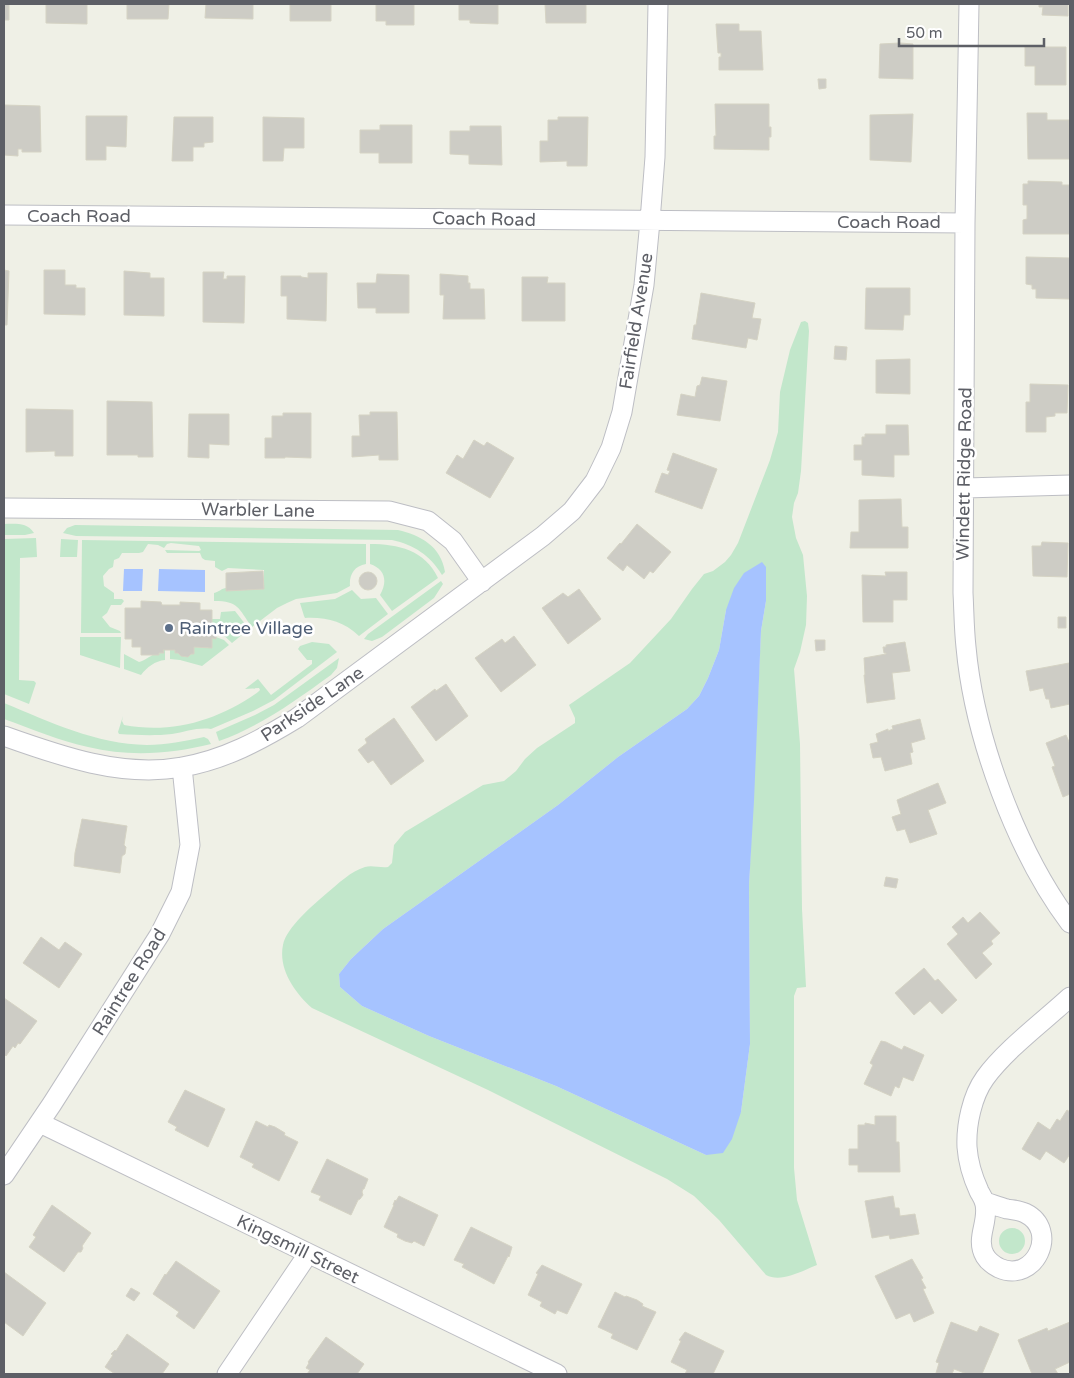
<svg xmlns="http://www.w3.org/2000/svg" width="1074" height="1378" font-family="'Varela Round',sans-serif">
  <rect width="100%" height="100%" fill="#eff0e6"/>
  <path fill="#c2e7cb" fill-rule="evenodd" d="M805,321L808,323L809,331L801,471L798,493L794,503L792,517L796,538L803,555L807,596L806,625L800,652L794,669L800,744L802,909L806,987L797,988L794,996V1168L797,1200L817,1265C802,1271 781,1283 766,1275L719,1220L694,1196L667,1179L488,1090L312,1008C295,993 278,969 283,945C286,928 314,904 327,893C338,884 351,871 365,867C372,865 380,868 388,867L392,863L394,845L405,832L483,785L504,781L516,771L525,759L537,748L575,723V718L569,705L630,663L671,619L692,589L704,574L713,571L725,562L731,555L738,543L770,460L778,432L780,392L790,350L801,322ZM766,601L761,631L749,885L750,1044L741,1112L706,1155L556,1086L429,1036L362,1006L340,987L339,974L351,959L383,929L558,805L618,757L687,709L699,696L708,678L719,650L726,610Z
    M4,524C15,524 27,522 34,533L25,535H4Z
    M75,525L398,530C420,535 441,546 445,572L442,575C430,555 414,545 392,540L76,536L63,533L67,528Z
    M36,538L37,557L20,558L19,680L34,681L36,683L29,704L4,694V539Z
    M61,539L78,540L77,557H60Z
    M82,540L366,544V564C354,566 349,575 350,586L337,593L296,599L287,603L277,608L252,627C238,608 239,601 214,601V593C219,592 222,588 226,588L227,591L264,589V570L228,568L222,571L215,567V561L205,560L202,558L200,553H167L165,550L199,551L201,550L199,546L171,543L167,544L164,548L158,545L148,544L143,552L139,553H122L119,558L114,560L113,567L109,569L103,576L104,586L114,593V599H122L124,601L121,605H111L107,613L102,617L110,627L120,631L121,633H81Z
    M370,544C398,544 425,550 438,578L392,611L380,595C388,581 385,569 370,564Z
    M441,581L443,584L434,598L382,637L372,641L364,639L368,634Z
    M352,590L361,599L376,598L388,614L359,636C343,621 326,617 305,618L304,616L300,603L335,599Z
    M235,611L249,629L232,643L219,631L217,626H212V619H220L221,612Z
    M80,637H121L120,668L80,655Z
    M216,637L224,640L229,645L202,666L180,660L170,659V650H175V653H178L181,656H188L191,654L194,653V647L208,648L212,638Z
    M312,642L329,644L337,652L274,700L253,711L211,729C198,727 185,732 172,734C154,736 137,735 119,734L118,732L123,716L122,721L124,725C173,734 218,720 258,692L260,690L259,688L245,689L258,679L271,695L312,664V660H307L298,649L300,646Z
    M163,650H165V660C155,661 147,667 141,675L124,669V654L139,662C150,659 150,653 163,653Z
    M339,658L337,668L331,675C295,701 261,726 219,741L216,732L255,715L274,705Z
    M4,703C50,722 96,744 147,745C166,745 185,741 204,737L208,739L211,744C171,754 129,757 88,747C60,741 32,729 4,719Z
    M999 1241a13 13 0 1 1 26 0a13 13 0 1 1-26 0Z"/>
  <path fill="#a6c3ff" d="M762,562L766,567V601L761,631L754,801L749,885L750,1044L741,1112L732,1139L723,1153L706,1155L556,1086L429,1036L362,1006L340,987L339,974L351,959L383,929L558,805L618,757L687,709L699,696L708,678L719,650L726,610L734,588L744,573Z
    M124,569H143L142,591H123Z
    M159,569L205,570V592L158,591Z"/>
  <path fill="#cdccc5" stroke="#d5d3c4" d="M4,4H9V20H4Z
    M46,4H87V24L46,23Z
    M127,4H169L168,19H127Z
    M206,4H253V19L205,18Z
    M290,4H331V21H290Z
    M376,4H414V25H386V21H376Z
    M459,4H498V24L470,23V20H459Z
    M545,4H586V23H546Z
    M1039,4H1068V16L1042,15L1043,7H1039Z
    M716,24H739V31H761L763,70H719V57H721V53H718Z
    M900,43L913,44V79L879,78L880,44Z
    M1025,47H1066V85H1035V66H1025Z
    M818,79H826V88L819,89Z
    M715,104H769V127H771V137H769V150L714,149V136H716Z
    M4,105L40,106L41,152H22V149H18V156L4,155Z
    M1027,113H1047V120H1069L1070,159H1028Z
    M913,114L911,162L870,160V115Z
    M86,116H127L126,147L106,146V160H86Z
    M174,117H213V142L204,143V147H193V161H172Z
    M263,117L304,118V148H284L283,161H263Z
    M558,117H588L587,166H567V161L540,162V141H548V120H558Z
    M380,125H412V163H379V153H360V130H380Z
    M470,126H501L502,165L469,164V155L450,154V131H470Z
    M1028,181L1062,182V185H1070V234H1023V220L1027,219V205H1023V184H1028Z
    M1026,257L1070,258V299L1036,298V289H1032V285L1026,284Z
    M4,270L9,271L7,325H4Z
    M44,270H65V285H76V288H85V315L44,314Z
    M124,271L150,273V278H164V316L124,315Z
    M203,272H224L223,279H227V276H245L244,323L203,322Z
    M308,273H327L326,321L287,319V296H281V276H301V277L308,278Z
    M377,274L409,275V313H376V308H358L357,283H376Z
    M440,274L468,276V283H470V289H484L485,319H443L444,295H440Z
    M522,277H548L547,283H565V321H522Z
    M866,288H910V315H904L903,330L865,329Z
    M701,293L755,303L752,318L761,319L757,340L748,338L746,348L692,339L694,325H696Z
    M835,346L847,347L846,360L834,359Z
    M910,359V394L876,393V360Z
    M702,377L727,381L720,421L677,415L681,394L695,397L697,386L700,385Z
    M1030,384L1068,385L1067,413H1055V416L1046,417V432H1026V402H1030Z
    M107,401L152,402L153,457H138V455H107Z
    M26,409L73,410V456H55V451L26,452Z
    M370,412H397L398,460H379V455L352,457V436H360L359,415H370Z
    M283,413H311V458L285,457V458H265V438H272V416H283Z
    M189,414H229V445L209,444V458L188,457Z
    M886,425H908L909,455H894V477L862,475V460H854V445H862V437H865V434H886Z
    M474,440L484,446L487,442L514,458L490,498L446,473L457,455L463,459Z
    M673,453L717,469L702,509L655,492L662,473L668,475L670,471L667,470Z
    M899,499H901L902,527H908V548H850L851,532H859V500Z
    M637,524L671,552L653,573L650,571L644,579L627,565L623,571L607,558L620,543L621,544Z
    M1042,542L1068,543L1067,577L1033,576L1032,546H1041Z
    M263,571L264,589L226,591V573Z
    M885,572H907V600H893V622H863L862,575L886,576Z
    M359 581a9 9 0 1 1 18 0a9 9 0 1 1-18 0Z
    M579,589L601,619L568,644L542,608L563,593L568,597Z
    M141,601L161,602L162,605H180V602L200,603V610H212V629L216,630V639L212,638V648L194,647V654H191L188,657L181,656L178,653H175V650H163L164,653H159V655H141V647H132V639H125V608H141Z
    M1058,617H1066V628H1058Z
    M514,636L536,665L501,692L475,658L502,639L505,643Z
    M815,640H825V650L816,651Z
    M905,642L910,671L892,673L895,699L867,703L864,675H865L864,658L886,654V653H884L883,647H886V645Z
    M1069,663L1070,704L1051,708L1049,699H1046L1043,688L1030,691L1026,671Z
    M446,684L468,716L436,741L411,707L435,689L436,691Z
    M394,718L424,761L391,785L373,760L368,763L358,750L367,743L365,739Z
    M920,719L925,739L911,743L913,752L910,753L912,764L885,771L881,757L873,758L870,744L878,742L876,734L888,729V731L893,729L892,726Z
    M1066,735L1070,744V794L1063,797L1052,767L1055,766L1046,743Z
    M938,783L946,803L928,810L937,834L910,843L905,829L897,831L892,817L901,814L897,800Z
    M82,819L127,826L124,845L126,847L125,854L122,856L120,873L74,866L75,853Z
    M886,877L898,879L896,888L884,886Z
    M980,912L1000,933L991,941L993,944L982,953L992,964L976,979L947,944L958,934L952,927L963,917L968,923Z
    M41,937L59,950L65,942L82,954L59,988L23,963Z
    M924,968L935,981L938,979L957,1000L942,1014L930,1001L914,1015L895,993Z
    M4,998L37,1021L20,1044L18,1043L15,1048L13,1046L6,1056L4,1054Z
    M881,1041L886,1042L902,1050L904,1046L924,1055L913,1081L903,1077L899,1088L895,1086L891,1096L864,1084L873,1065L870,1063Z
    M185,1090L225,1109L208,1147L175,1130L177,1127L168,1122Z
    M1067,1110L1070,1112V1154L1064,1163L1046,1151L1040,1160L1022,1149L1038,1122L1050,1130L1057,1119L1060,1121Z
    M875,1116H896V1142H899L900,1172H858V1165H849V1149H858V1125H865V1123L875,1125Z
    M256,1121L268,1127L269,1125L275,1127L285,1133L284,1135L298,1142L279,1181L252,1167L254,1164L240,1157Z
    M327,1159L368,1179L364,1189H363L362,1192L363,1195L360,1199L358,1200L351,1215L319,1200L321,1196L311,1192Z
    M399,1196L438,1215L424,1246L414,1241L412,1243L405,1241L397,1237L398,1234L384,1227L394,1205H393L395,1200L396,1201Z
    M893,1196L895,1208H899L900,1216L915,1214L919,1234L890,1239L889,1235L872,1238L865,1201Z
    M52,1205L91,1233L82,1246L83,1248L81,1252H78L64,1272L29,1247L36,1237L33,1235L41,1222Z
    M471,1227L512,1247L509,1257L508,1256L494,1284L462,1267L464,1264L454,1260Z
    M912,1259L923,1278L921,1279L926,1288L923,1289L934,1313L914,1322L910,1313L896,1319L875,1276Z
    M176,1261L220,1291L194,1329L176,1316L179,1312L153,1294L165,1274L166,1275Z
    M542,1265L582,1284L567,1314L557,1310L555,1314L540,1306L542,1302L528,1295L538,1274L536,1273Z
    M4,1272L46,1303L23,1336L4,1322Z
    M131,1288L140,1293L134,1301L126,1296Z
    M615,1292L625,1297L626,1296L637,1300L643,1304L642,1306L656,1312L637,1350L611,1338L613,1334L598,1327Z
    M951,1322L977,1332L980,1326L999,1334L982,1374H967L954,1369L952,1374L936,1373L939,1363L936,1362Z
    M1070,1322V1362L1055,1369L1058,1374H1032L1018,1340L1047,1328L1048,1331Z
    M685,1332L724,1351L713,1374H685L687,1370L671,1362L681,1341L679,1340Z
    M127,1334L169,1364L162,1374H115L105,1367L113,1355L111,1354L115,1350L116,1351Z
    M326,1337L364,1364L357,1374H307L310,1370L306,1368L309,1363L308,1362Z"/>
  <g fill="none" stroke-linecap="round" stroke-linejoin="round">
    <g stroke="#bdbec4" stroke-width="21">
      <path id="street" d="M969,4L965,223L963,593C964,611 964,629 966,647C974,736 1016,851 1070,923
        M4,215L965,223
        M965,488L1070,485
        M4,508L389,511L428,521L453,541L482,582
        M4,736C60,756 122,778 182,767C224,760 261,740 297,718L543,536L572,511L595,481L611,448L622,412L644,285L650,221L655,157L658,4
        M40,1123L557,1374
        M4,1175L52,1104L160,934L181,892L190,845L182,767
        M985,1202C992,1204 999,1207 1007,1209C1013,1210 1019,1210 1025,1213C1060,1230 1035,1284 999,1268C993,1265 988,1261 985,1256C975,1238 989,1223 985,1204C984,1199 981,1195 979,1191C973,1178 968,1161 967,1147C966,1125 972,1096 985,1078C1005,1050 1044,1021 1070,997
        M227,1374L308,1254"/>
    </g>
    <use href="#street" stroke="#fff" stroke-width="19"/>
  </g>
  <circle fill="#5c6f8a" stroke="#fff" stroke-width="2" cx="169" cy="628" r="5"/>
  <g text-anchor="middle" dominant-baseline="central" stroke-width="5" stroke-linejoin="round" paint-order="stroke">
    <g font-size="18" fill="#5d5f66" stroke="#fff">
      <text x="79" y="216">Coach Road</text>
      <text transform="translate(484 219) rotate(1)">Coach Road</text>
      <text x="889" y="222">Coach Road</text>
      <text transform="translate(636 321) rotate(-81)">Fairfield Avenue</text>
      <text transform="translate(964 474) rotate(-89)">Windett Ridge Road</text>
      <text transform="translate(258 510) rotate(1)">Warbler Lane</text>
      <text transform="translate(312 704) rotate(-34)">Parkside Lane</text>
      <text transform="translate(129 982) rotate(-58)">Raintree Road</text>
      <text transform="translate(298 1249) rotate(26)">Kingsmill Street</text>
    </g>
    <g font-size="18" fill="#4e5e75" stroke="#fff" text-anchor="start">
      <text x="179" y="628">Raintree Village</text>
    </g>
  </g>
  <rect width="1074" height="1378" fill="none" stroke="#5d5f66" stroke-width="10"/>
  <path d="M899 38v8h145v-8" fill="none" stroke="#5d5f66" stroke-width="2.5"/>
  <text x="906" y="38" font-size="15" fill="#5d5f66" stroke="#ffffff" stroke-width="4" paint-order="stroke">50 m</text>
</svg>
